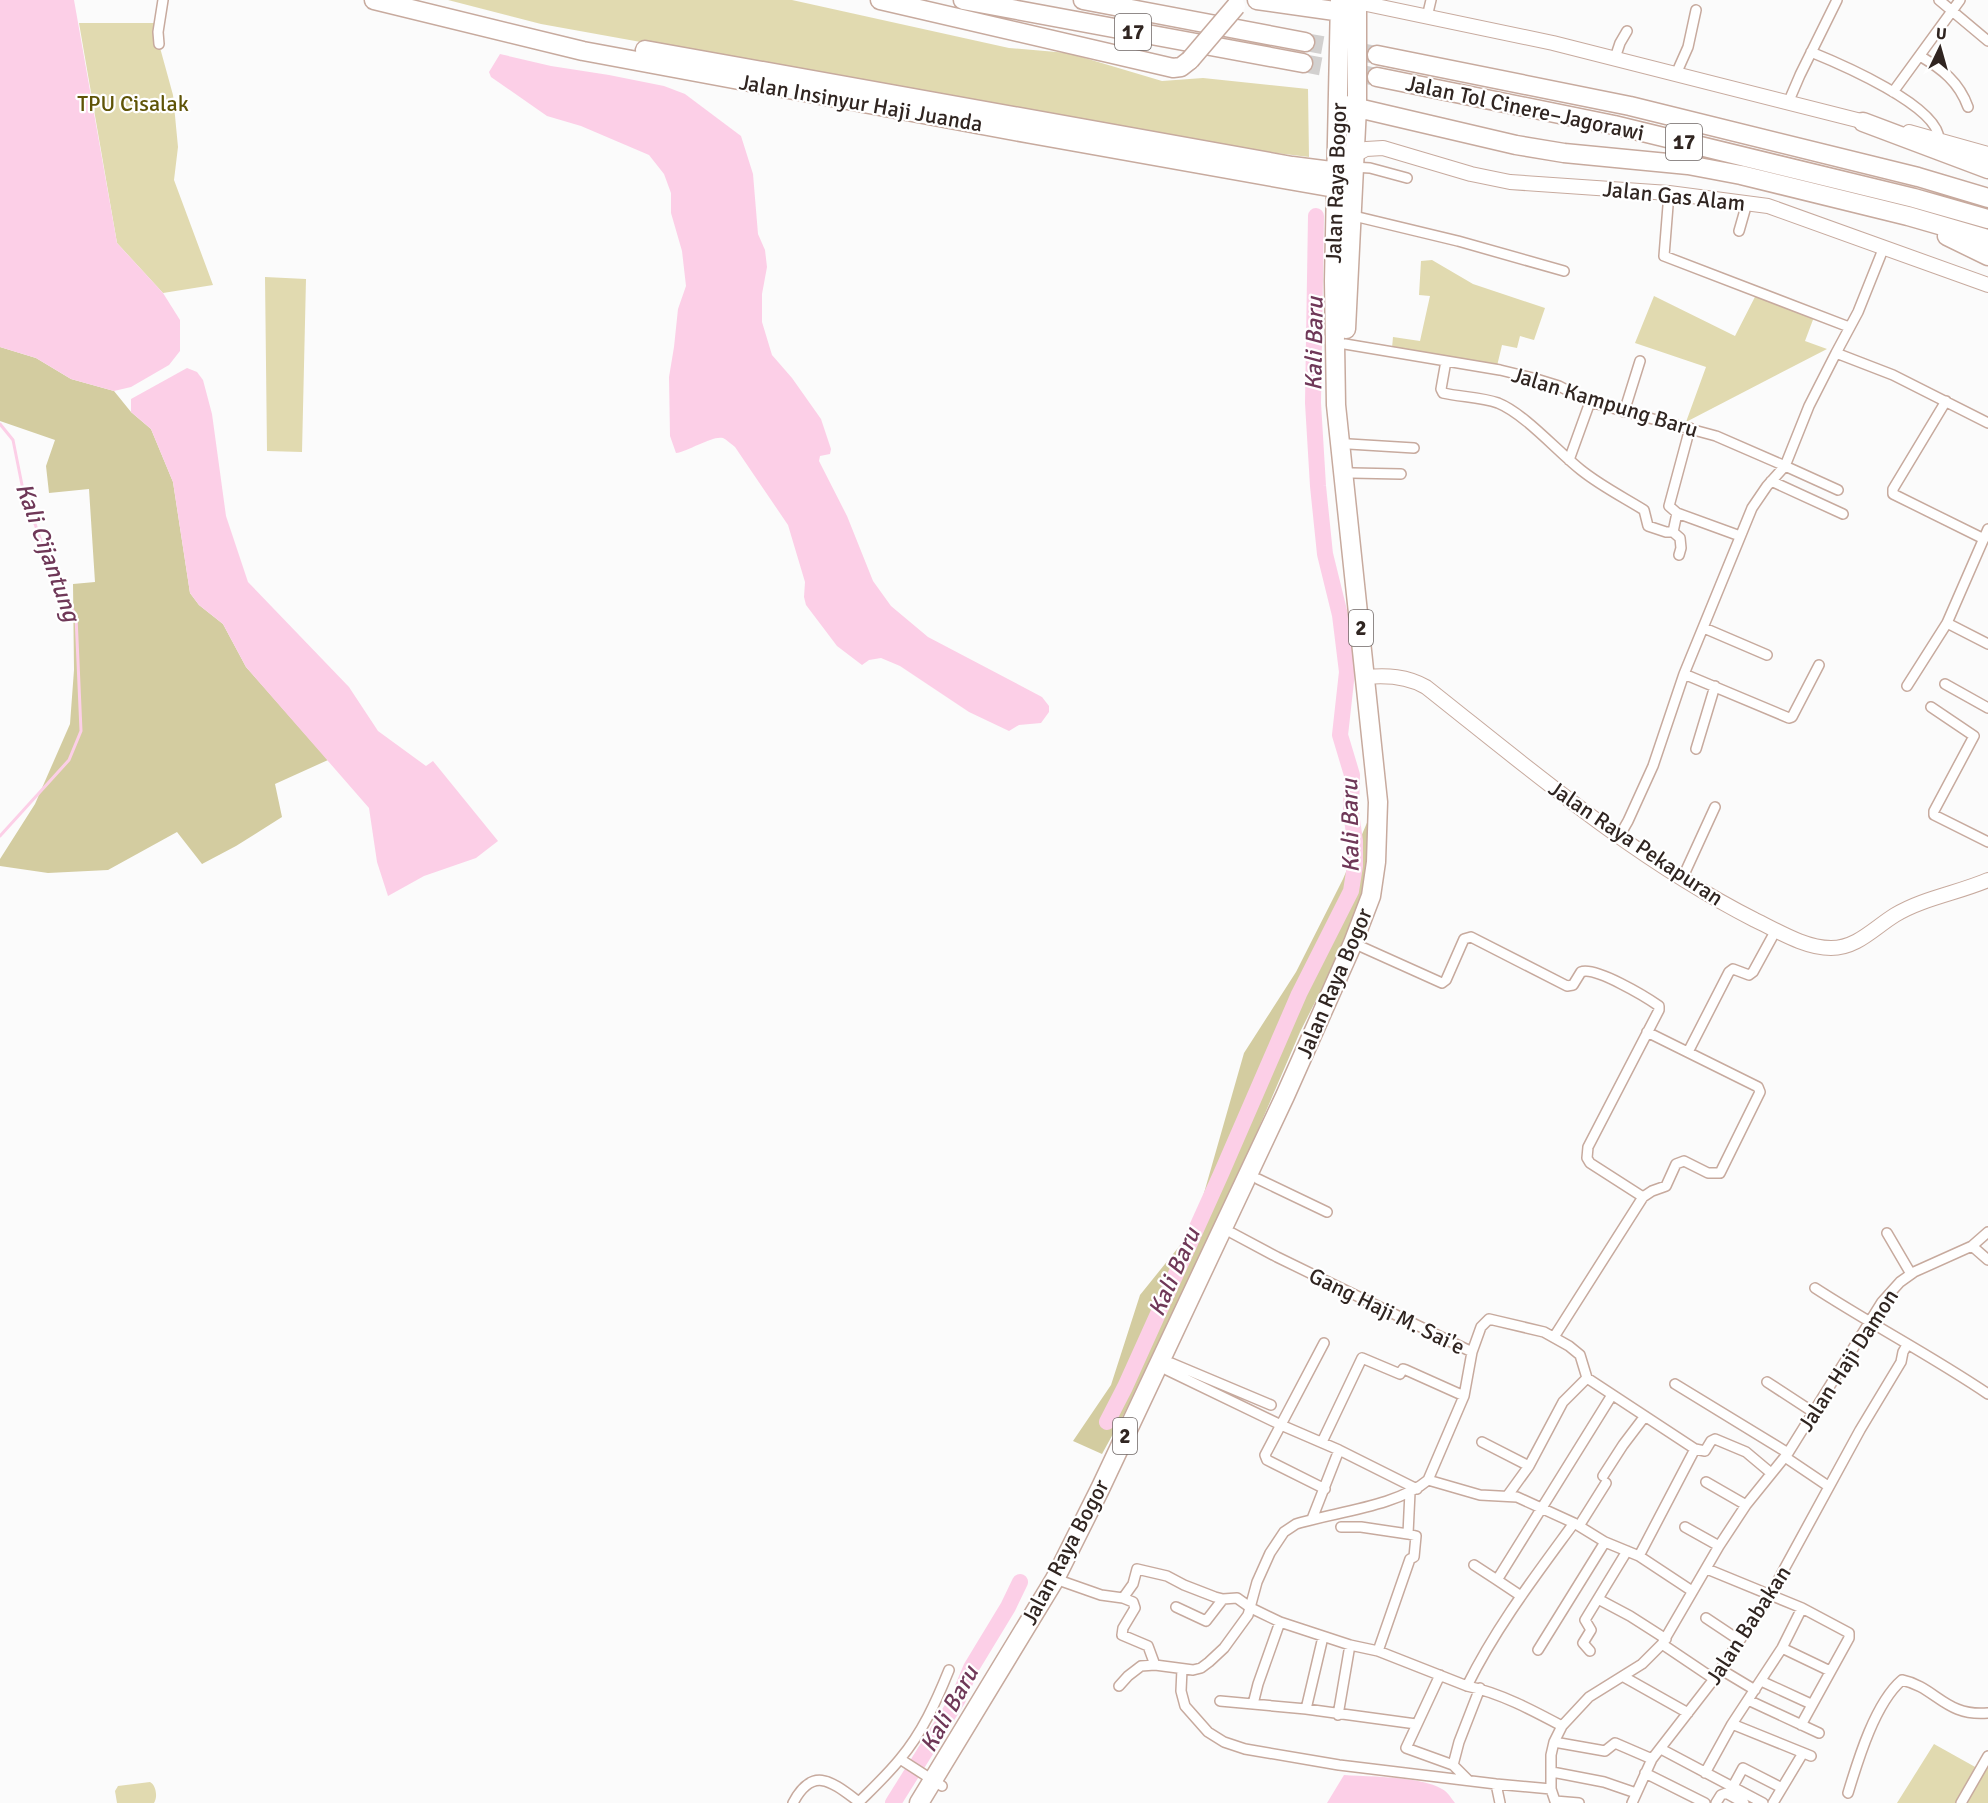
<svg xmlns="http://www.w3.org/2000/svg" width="1988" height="1803" font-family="Signika,sans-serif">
  <rect width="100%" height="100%" fill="#fbfbfb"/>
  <path fill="#e1dab0" d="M448,0H792L1009,48L1068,53L1162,81L1203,78L1308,89L1309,157L1219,146L541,24Z
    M79,23H158L159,44L173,95L178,147L174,180L213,285L163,293L117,243Z
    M1432,260L1473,284L1545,308L1534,340L1520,336L1517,348L1502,345L1497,366L1392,348L1393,337L1420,341L1430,296L1419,295L1421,261Z
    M265,277L306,279L302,452L267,451Z
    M1759,289L1814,317L1805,341L1827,349L1686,422L1706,367L1635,343L1654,296L1735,336Z
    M1934,1744L1977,1768L1988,1752V1803H1897Z
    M150,1782C156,1785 158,1797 154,1803H117L115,1791L118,1786Z"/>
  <path fill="#d3cca0" d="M0,347L36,358L71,379L114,391L131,412L151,429L173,482L190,593L199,605L223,624L246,667L328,760L275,784L282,817L236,846L202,864L177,832L108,870L48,873L0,866V859L35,804L70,724L74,670L73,584L95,582L89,489L49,493L46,466L55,440L0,421Z
    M1367,764L1377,807L1367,899L1300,1032L1245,1160L1125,1412L1102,1454L1073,1441L1111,1385L1140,1295L1194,1228L1244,1053L1296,972L1343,879L1369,818Z"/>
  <path fill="#fccfe7" d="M0,0H74L117,243L163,293L180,320V351L169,365L131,387L114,391L71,379L36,358L0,347Z
    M500,54L551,66L609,75L664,86L685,94L741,136L753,174L758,234L765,250L767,267L762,294V322L772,355L792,378L821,419L831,449L830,454L820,456L819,461L847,516L873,581L891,606L928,637L1042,697L1049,706V712L1041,723L1019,725L1009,731L969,712L900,666L881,658L869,660L862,665L837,646L806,605L804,597L805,582L788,525L735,447C731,444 727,440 723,438C713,435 689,451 676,453L670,436L669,377L674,347L678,309L686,286L682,251L671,213V193L664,174L649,155L581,126L547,116L491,77L489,72Z
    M187,368L197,372L203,380L212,414L226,516L248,582L349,687L378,731L426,766L433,761L498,841L476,858L424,876L388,896L377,862L369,808L246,667L223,624L199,605L190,593L173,482L151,429L131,412V399Z
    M1344,1775C1370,1777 1420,1776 1442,1789C1448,1792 1451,1798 1455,1803H1327Z"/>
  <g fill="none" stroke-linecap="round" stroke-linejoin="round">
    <path stroke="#fccfe7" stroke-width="3" d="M0,424L13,440L23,490L52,572L76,616L81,731L69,760L0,836"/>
    <path stroke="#fccfe7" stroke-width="16" d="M1107,1422L1125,1387L1221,1174L1299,994L1351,891L1355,866V841L1351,812L1352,775L1340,735L1347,672L1340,615L1325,554L1318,486L1313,403L1316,216
      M893,1803L958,1699L971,1668L1008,1607L1020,1582"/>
    <path stroke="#d2d0cf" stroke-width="18" stroke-dasharray="18 9" stroke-linecap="butt" d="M1305,42L1377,55
      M1303,63L1377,77"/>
    <g stroke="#c7aa9e" stroke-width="12">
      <path id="street" d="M1939,0L1988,41
        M1427,17L1431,0
        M159,44L158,32L163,0
        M1811,52C1838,63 1940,106 1939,140
        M1920,56C1942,69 1959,82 1968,107
        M1615,58L1620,43L1627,31
        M1676,74L1688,47L1696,10
        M1893,92L1960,0
        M1788,103L1800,75L1837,0
        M1352,167L1370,168L1407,178
        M1669,193L1664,256L1849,327
        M1350,215L1458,241L1564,271
        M1739,231L1747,203
        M1345,344L1500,370L1533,378L1559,386L1590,402L1716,436L1785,466L1809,406L1836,353L1893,375L1988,423
        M1836,353L1858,312L1884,247
        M1446,361L1441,389L1443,393C1460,397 1481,397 1498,403C1525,414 1557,451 1581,470C1601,486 1623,497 1644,510L1648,526L1666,532H1673L1677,513
        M1946,401L1893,489V494L1984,539
        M1624,412L1640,361
        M1690,428L1669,506L1677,513L1740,536
        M1349,444L1414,448
        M1569,460L1590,402
        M1352,473L1401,474
        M1771,481L1843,514
        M1673,532L1680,538L1681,548L1679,555
        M1947,623L1988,644
        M1704,628L1767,655
        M1684,674L1789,718L1792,717L1819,665
        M1945,684L1988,708
        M1907,686L1947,623L1988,529
        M1931,707L1974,736L1934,811V815L1988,842
        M1696,749L1715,686
        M1620,835L1628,821L1653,766L1684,674L1752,508L1767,486L1785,466L1838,490
        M1682,879L1715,807
        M1353,943L1442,983L1446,980L1464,939L1471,937L1567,986L1573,985L1581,972C1595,966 1646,997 1659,1006V1010L1588,1147L1587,1158L1590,1163L1643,1197
        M1688,1052L1729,972L1733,969L1749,975L1753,972L1776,930
        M1258,1179L1327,1212
        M1887,1233L1911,1274
        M1972,1246L1988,1260
        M1815,1288C1872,1325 1932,1356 1988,1394
        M1554,1337L1643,1197L1652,1191L1666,1186L1676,1164L1684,1161L1708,1173H1720L1760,1092L1758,1087L1647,1032
        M1324,1343L1265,1455L1267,1460L1325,1489
        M1472,1352L1481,1327L1489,1319L1544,1332L1569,1346L1580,1355L1587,1378L1695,1449L1705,1451L1711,1441L1715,1439L1746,1452L1771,1473
        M1171,1363L1271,1405
        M1167,1370L1281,1425L1339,1450L1417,1489
        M1767,1382L1813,1412
        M1675,1384L1788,1453
        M1322,1442L1362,1358L1400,1374L1403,1369L1406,1370L1464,1396
        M1482,1442L1529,1466
        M1785,1457L1828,1486
        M1603,1476L1623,1445L1645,1416
        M1428,1480L1480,1495L1517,1497L1574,1523L1605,1542L1639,1556L1692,1591
        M1706,1482L1746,1505
        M1508,1495L1529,1466L1563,1402L1587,1378
        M1312,1519L1339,1450
        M1579,1526L1606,1483
        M1341,1527H1361L1408,1534
        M1685,1527L1719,1546
        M1639,1556L1695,1449
        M1474,1565L1497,1580
        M1707,1569L1802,1608L1849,1633V1638L1801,1725
        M1064,1582L1101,1595L1123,1598L1133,1584L1137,1569L1167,1576L1184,1585L1215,1597L1223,1599L1237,1598L1251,1608L1280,1622L1350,1645L1378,1651L1467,1686C1500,1693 1532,1710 1562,1726
        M1521,1596L1497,1580L1612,1395
        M1123,1598L1133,1602L1135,1608L1123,1628L1122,1635L1148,1646L1155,1665
        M1598,1599L1630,1616L1666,1639
        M1176,1607L1206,1621L1223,1599
        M1706,1618L1739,1640
        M1662,1644L1714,1679
        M1782,1648L1830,1671
        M1538,1650L1605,1542
        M1378,1651L1410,1559L1414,1557L1416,1536L1408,1534L1410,1492
        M1590,1651L1583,1643L1591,1630L1585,1620L1627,1551
        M1182,1669L1181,1691L1185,1706L1208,1732L1224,1742L1245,1749L1339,1765L1496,1784L1551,1789
        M1720,1669L1755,1690
        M1440,1675L1406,1748L1453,1765L1468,1780
        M1624,1677L1688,1713
        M1761,1681L1811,1704
        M1119,1686L1128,1676L1141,1666L1155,1665L1193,1670L1201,1668L1209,1662L1224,1648L1248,1615L1257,1582L1270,1553L1284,1532L1296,1524C1335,1512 1398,1506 1428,1480L1464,1396L1472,1352L1277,1257L1232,1233
        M1467,1686C1496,1627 1536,1575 1574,1523
        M1748,1700L1819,1733
        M1220,1701L1306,1709L1416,1724
        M1253,1704L1258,1684L1280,1622
        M1306,1709L1323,1637
        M1338,1715L1350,1645
        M1732,1724L1811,1756
        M1554,1742L1605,1751L1615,1743L1652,1759
        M1661,1749L1763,1803
        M900,1759L942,1786
        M1453,1765L1459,1742L1480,1688
        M1552,1772L1604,1782L1636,1793
        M1645,1773L1705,1803
        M1705,1773L1732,1724L1782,1648L1802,1608
        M1496,1784L1500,1803
        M1732,1788L1743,1768L1782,1788
        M1848,1793C1858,1760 1875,1703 1902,1680C1936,1687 1945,1717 1988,1713
        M793,1803C813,1765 832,1782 859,1802
        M858,1803C872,1789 887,1775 900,1759C922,1733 936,1702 949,1670
        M1579,1803L1555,1801L1551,1789V1755L1554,1742L1562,1726L1589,1697L1642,1664L1662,1644L1719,1546L1746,1505L1788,1453L1882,1302L1900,1282L1914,1272L1972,1246L1988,1232
        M1632,1803L1652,1759L1714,1679L1770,1595L1860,1430L1901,1362L1903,1352L1907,1345
        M1716,1803L1721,1795L1726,1793L1744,1803
        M1773,1803L1803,1753
        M1961,1803L1988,1756"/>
    </g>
    <g stroke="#c7aa9e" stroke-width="16">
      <path id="secondary" d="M1357,2L1553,43L1873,124
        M1909,132L1988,154
        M1353,156L1366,149L1383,148L1471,174L1510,182L1669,193L1768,206L1988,285
        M1366,677C1387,675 1407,676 1426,687C1531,770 1635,859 1755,920C1778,931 1805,948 1831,948C1857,948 1874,928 1895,915C1923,898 1958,893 1988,880"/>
    </g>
    <g stroke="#c7aa9e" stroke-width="21">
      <path id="highway" d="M374,0L583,51L1031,134L1346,190
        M880,0L1173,68L1181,67L1190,60
        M963,0L1303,63
        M1083,0L1305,42
        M1257,0L1349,13
        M645,50L1292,166L1347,173
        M1377,55L1630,106L1918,177L1988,198
        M1377,77L1614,125L1914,198L1988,219
        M1345,105L1516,145L1564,153L1688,165L1741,175L1908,216L1988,239
        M1863,122L1988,169
        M1947,236L1988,256
        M1346,329L1357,107V0
        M919,1803L1055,1579L1100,1489L1285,1096L1353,943L1371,896L1376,862L1378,802L1336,405L1334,281L1340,0"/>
    </g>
    <use href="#street" stroke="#fff" stroke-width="9"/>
    <use href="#secondary" stroke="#fff" stroke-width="14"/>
    <use href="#highway" stroke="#fff" stroke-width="18"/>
    <g stroke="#c7aa9e" stroke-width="21" stroke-linecap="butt">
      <path id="highway-bridge" d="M1190,60L1236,6"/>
    </g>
    <use href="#highway-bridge" stroke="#fff" stroke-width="18"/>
  </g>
  <g text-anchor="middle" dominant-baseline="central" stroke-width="4.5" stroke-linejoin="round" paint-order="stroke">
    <g fill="#fff" stroke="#6e6664" stroke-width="1.5">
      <rect x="1115" y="14" width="36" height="36" rx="4.5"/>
      <rect x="1666" y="124" width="36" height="36" rx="4.5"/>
      <rect x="1349" y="610" width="24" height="36" rx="4.5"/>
      <rect x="1113" y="1418" width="24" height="36" rx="4.5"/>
    </g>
    <g font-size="21" font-weight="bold" fill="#302521">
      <text x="1133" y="32">17</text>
      <text x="1684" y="142">17</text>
      <text x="1361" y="628">2</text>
      <text x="1125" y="1436">2</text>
    </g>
    <g font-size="22" fill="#5f5407" stroke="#fff">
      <text x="133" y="103">TPU Cisalak</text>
    </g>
    <g font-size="22" fill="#302521" stroke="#fff">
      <text transform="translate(861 103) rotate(10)">Jalan Insinyur Haji Juanda</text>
      <text transform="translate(1525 108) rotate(12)">Jalan Tol Cinere–Jagorawi</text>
      <text transform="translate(1336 183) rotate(-88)">Jalan Raya Bogor</text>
      <text transform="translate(1674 196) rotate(6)">Jalan Gas Alam</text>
      <text transform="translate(1605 402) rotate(17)">Jalan Kampung Baru</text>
      <text transform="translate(1636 843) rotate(34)">Jalan Raya Pekapuran</text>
      <text transform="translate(1334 983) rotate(-67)">Jalan Raya Bogor</text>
      <text transform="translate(1387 1311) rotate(26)">Gang Haji M. Sai'e</text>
      <text transform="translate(1848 1360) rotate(-57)">Jalan Haji Damon</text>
      <text transform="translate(1065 1552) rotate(-62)">Jalan Raya Bogor</text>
      <text transform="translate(1748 1625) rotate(-57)">Jalan Babakan</text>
    </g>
    <g font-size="24" font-style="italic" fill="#6f3858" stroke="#fff">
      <text transform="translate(1314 344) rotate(-89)">Kali Baru</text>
      <text transform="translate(48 552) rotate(70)">Kali Cijantung</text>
      <text transform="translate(1350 826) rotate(-91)">Kali Baru</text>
      <text transform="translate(1174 1272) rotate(-66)">Kali Baru</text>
      <text transform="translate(949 1709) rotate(-61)">Kali Baru</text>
    </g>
  </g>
  <g transform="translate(1940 48) rotate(5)" stroke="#ffffff" stroke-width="4.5" paint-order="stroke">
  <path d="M0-4.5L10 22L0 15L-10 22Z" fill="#302521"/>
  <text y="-9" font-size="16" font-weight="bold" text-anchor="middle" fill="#302521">U</text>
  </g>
</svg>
